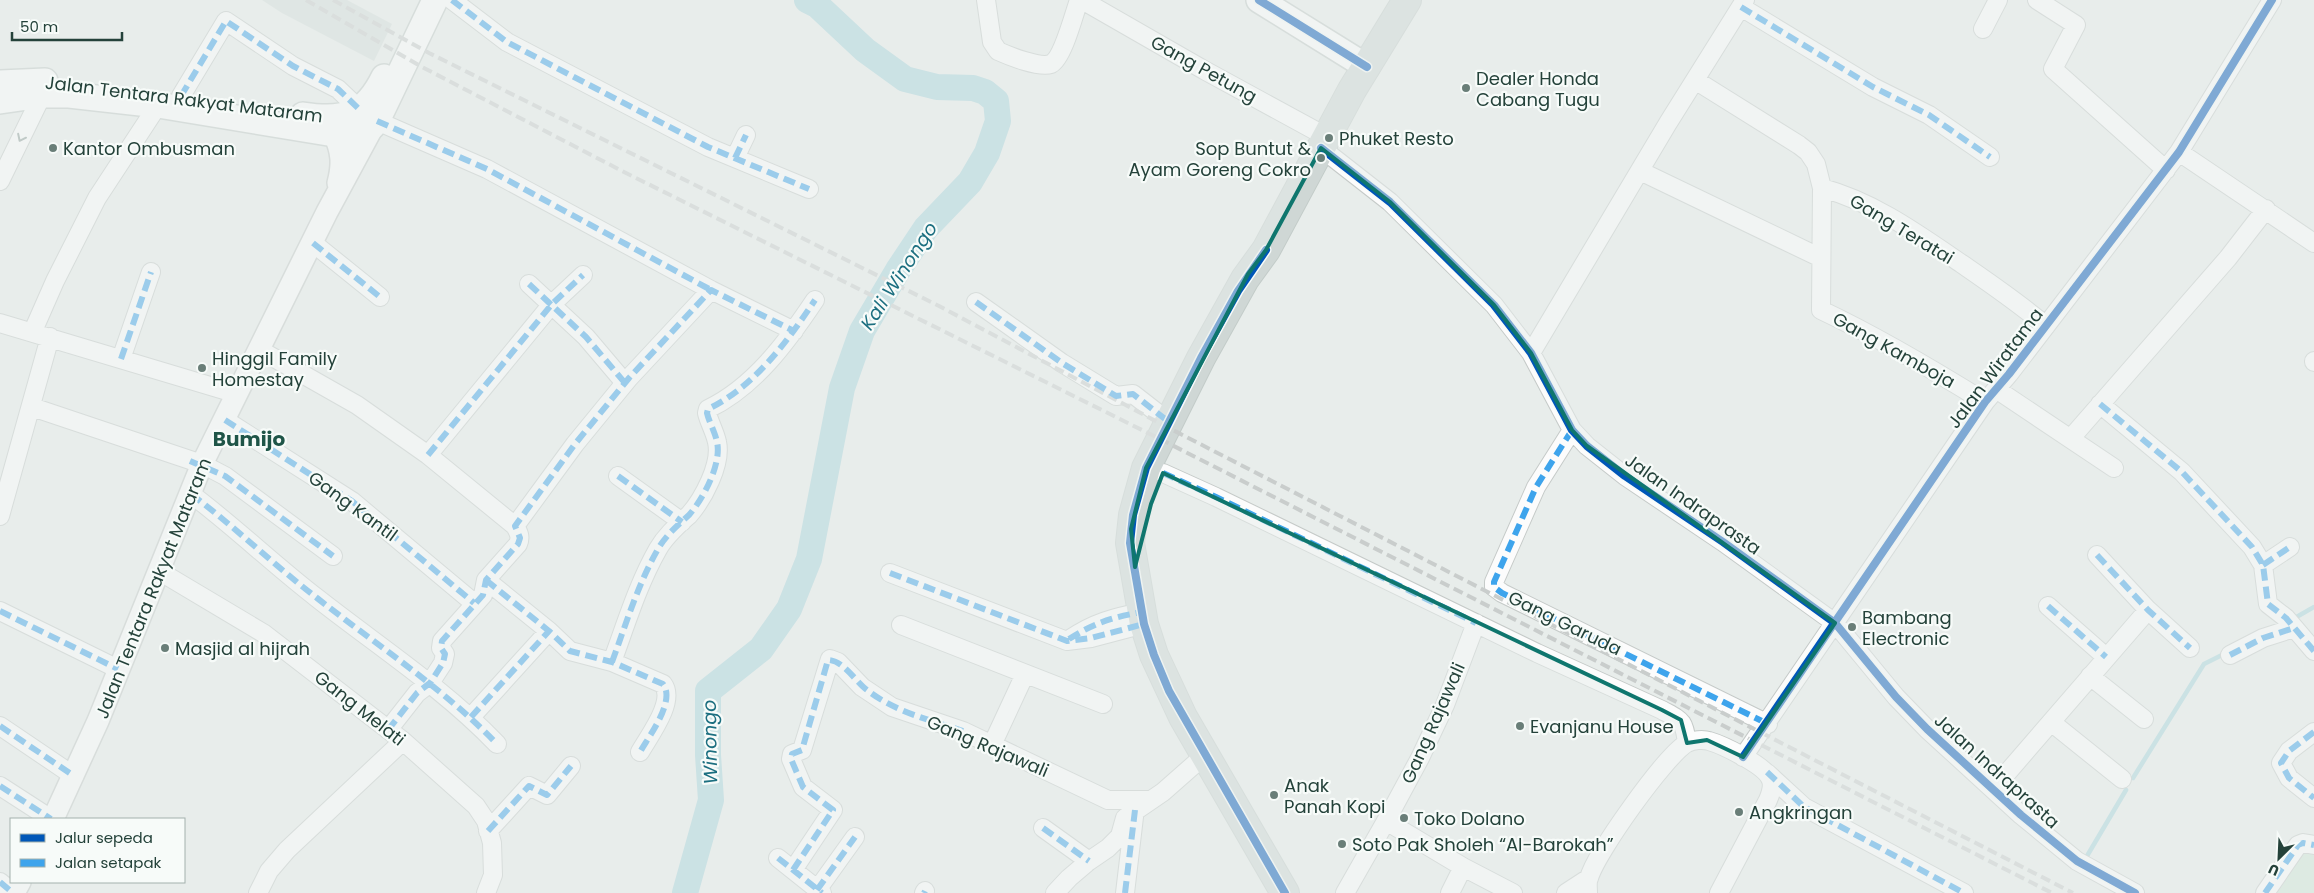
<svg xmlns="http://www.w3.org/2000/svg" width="2314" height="893" font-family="Poppins,sans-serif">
  <rect width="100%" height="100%" fill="#e8edeb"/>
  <path fill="#d6dedb" d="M262,0H347L392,24L374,61L282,13Z"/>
  <path fill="#d1e6d8" d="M2301,848L2314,852V893H2270Z"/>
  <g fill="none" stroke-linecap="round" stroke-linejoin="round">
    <path stroke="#a9d4db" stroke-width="4.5" d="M2293,619L2314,607
      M2133,778L2204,664L2226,653
      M2087,856L2126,790"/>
    <path stroke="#a9d4db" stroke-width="26" d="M685,893L711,800L708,755V691L761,649L789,609L809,559L842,388L862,331L898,270L926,228L970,182L987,153L998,121L996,101L985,92L973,88L937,87L905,79L865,50L817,5L807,0"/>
    <g stroke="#c5cac8" stroke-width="20">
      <path id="minor" d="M452,0L507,42L708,147L809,189
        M986,0L992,42L998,51C1009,56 1039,68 1051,64C1063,58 1074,14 1079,0
        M1082,0L1204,70L1327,137
        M2037,0L2076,25L2053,69L2166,170
        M1741,7L1873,87L1929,115L1990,157
        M1983,29L1998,0
        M1695,80L1799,145L1808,152L1816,164L1822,188L1821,310C1878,337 1932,369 1985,402
        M181,96L226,21L293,66L338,89L359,109
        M377,121L487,169L711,290
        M1321,148L1390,202L1494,305L1531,353L1572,430L1587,446L1625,476L1723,542L1835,623L1896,697L1927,729L2021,815L2077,861L2135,893
        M2179,152L2314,243
        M735,158L746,135
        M1640,171L1821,258
        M0,181L42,95
        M1822,188C1874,202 1918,234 1962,264C1991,284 2019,303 2046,326
        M313,243L380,297
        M529,284L586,337L625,383
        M976,302L1062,363L1116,396L1133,394L1169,422
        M0,323L237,394
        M33,331L55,281L97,198L158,105
        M260,350L357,405L428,455L515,526C519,533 521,537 518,544L486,580L483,595L442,641L441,648L445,654L443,663L430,683L417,693L388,730
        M1531,353L1668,123L1745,0
        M121,359L151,272
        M2314,361V362
        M1996,389L2114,468
        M2100,404L2182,472L2252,547L2263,565L2268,604L2286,618L2314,651
        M32,407L202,464L225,476L333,556
        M225,420L352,501L474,603
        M1572,430L1536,487L1494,582V587L1502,593L1768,724
        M2071,438L2228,258L2266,209
        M428,455L552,304L583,275
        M1163,473L1216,497L1537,653L1662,710C1682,721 1684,720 1687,743
        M618,476L682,522
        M191,494C235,527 274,565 317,598C378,646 443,688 497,744
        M0,516L50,337
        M515,526L575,444L629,378L711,290L794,331
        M2097,555L2148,610L2190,648
        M2263,565L2290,547
        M159,571L263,633L403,741L476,806L486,821L492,843L493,875L486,893
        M890,573L1067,641L1091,638L1144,624
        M486,580L549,631L570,651L612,662L663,684C676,701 649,736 640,752
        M2048,606L2106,657
        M0,611L118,669
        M901,625L1103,704
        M1070,639C1093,623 1115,617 1142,612
        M2230,655L2263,638L2294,628
        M612,662C626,624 638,584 658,549C666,535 678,525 689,515C703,499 722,464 717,442C715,432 709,422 707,413L708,409C754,387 787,342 815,300
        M2090,676L2144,719
        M471,717L549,631
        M2051,722L2122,779
        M0,726L74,776
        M2314,732L2289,751L2281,763L2289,778L2314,798
        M992,745L1025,674
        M1743,757L1985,402L2009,374L2179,152L2272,0
        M1767,773L1804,807L1964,893
        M0,786L51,819
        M1994,788L2148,610
        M1386,821L1420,758L1445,705L1476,623
        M1043,828L1089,861
        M488,831L529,786L547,795L571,766
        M778,858L822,893
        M793,870L833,810L803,787L791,759L792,754L802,750L830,659L838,662L862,687L892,707L963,731L1108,800H1151
        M0,882L13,893
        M817,890L855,837
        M258,893L269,871L287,850L403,741
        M924,893L925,891
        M1055,893L1069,878L1089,861L1108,848L1120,836L1125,818L1163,792L1205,755
        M1125,893L1134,817
        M1345,893L1386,821L1463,867L1513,893
        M1450,893L1463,867
        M1566,893L1589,878
        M1588,893C1588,888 1587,882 1589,878C1596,853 1665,756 1687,743C1693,740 1703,739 1709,741C1723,745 1764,765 1770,778C1774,785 1771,793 1768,800L1719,893
        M2265,893L2298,845L2303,843L2314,845"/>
    </g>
    <g stroke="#c5cac8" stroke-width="24">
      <path id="tertiary" d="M334,134C342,152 343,164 338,183
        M53,819L98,721L202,464L327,212L374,125
        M14,893L20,882"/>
    </g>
    <g stroke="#c3cbc8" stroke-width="28">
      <path id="secondary" d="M1259,0L1367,67
        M0,83L45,81
        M0,101L42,95H69L158,105L334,134C352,137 365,137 377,121L435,0
        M303,115C344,121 365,116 384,77"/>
    </g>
    <g stroke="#c3ccc9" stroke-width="30">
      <path id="primary" d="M1285,893L1183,717L1154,655L1144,624L1130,543L1133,515L1146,468L1201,358L1245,279L1266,250L1352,90L1407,0"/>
    </g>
    <use href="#minor" stroke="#fcfcfc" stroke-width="18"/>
    <use href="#tertiary" stroke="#fcfcfc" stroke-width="21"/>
    <use href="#secondary" stroke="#fcfcfc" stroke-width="25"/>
    <use href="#primary" stroke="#cfd7d5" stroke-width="28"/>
    <path stroke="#c9cdcc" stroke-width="4" stroke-dasharray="10 5" stroke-linecap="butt" d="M306,0L422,67L624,172L1160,439L2052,893
      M333,0L429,53L939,306L1167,427L2073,893"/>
    <path stroke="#3ea4ec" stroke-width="6" stroke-dasharray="12 6" stroke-linecap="butt" d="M452,0L507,42L708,147L809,189
      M1741,7L1873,87L1929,115L1990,157
      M181,96L226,21L293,66L338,89L359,109
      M377,121L487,169L711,290
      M735,158L746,135
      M313,243L380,297
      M529,284L586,337L625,383
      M976,302L1062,363L1116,396L1133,394L1169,422
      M121,359L151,272
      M2100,404L2182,472L2252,547L2263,565L2268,604L2286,618L2314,651
      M225,420L352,501L474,603
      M1572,430L1536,487L1494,582V587L1502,593L1768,724
      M428,455L552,304L583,275
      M190,461L225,476L333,556
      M1163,473L1216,497L1476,623
      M618,476L682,522
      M191,494C235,527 274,565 317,598C378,646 443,688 497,744
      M2097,555L2148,610L2190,648
      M2263,565L2290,547
      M890,573L1067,641L1091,638L1144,624
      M486,580L549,631L570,651L612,662L663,684C676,701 649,736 640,752
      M2048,606L2106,657
      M0,611L118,669
      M1069,639C1094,623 1113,617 1142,612
      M2230,655L2263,638L2294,628
      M612,662C626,624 638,584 658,549C666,535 678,525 689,515C703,499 722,464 717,442C715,432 709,422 707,413L708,409C754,387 787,342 815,300
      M471,717L549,631
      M0,726L74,776
      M388,730L417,693L430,683L443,663L445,654L441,648L442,641L483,595L486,580L518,544L520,538L515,526L575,444L629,378L711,290L794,331
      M2314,732L2289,751L2281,763L2289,778L2314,798
      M1767,772L1804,807L1964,893
      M0,786L51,819
      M1043,828L1089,861
      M488,831L529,786L547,795L571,766
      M778,858L822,893
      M793,870L833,810L803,787L791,759L792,754L802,750L828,660C843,660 856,682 867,690C895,712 930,720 963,731
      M0,882L13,893
      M817,890L855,837
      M924,893L925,891
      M1125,893L1135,810
      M2265,893L2298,845L2303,843L2314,845"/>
    <g stroke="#f7fbf9" stroke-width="11">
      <path id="cycleway" d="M1259,0L1367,67
        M1321,148L1390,202L1494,305L1531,353L1572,430L1587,446L1625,476L1723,542L1835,623L1896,697L1927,729L2021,815L2077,861L2135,893
        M1266,250L1238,291L1201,358L1146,468L1133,515L1130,543L1144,624L1154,655L1169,691L1285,893
        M1743,757L1985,402L2009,374L2179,152L2272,0"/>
    </g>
    <use href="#cycleway" stroke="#0057b8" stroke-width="8"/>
  </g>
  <defs><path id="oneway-chevron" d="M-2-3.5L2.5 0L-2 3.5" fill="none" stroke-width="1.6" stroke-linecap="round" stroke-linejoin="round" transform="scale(1.25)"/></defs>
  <use stroke="#909f9b" href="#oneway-chevron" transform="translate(21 138) rotate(116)"/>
  <path d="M0 0H2314V893H0ZM1321,148L1390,202L1494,305L1531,353L1572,430L1587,446L1835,623L1743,757L1707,740L1687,743L1681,720L1662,710L1163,473L1151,504L1135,567L1131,529L1146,468L1248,274L1266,250Z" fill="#e8edeb" fill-opacity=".55" fill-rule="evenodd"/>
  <path fill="none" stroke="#0f766e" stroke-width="4" stroke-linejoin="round" d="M1321,148L1390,202L1494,305L1531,353L1572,430L1587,446L1835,623L1743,757L1707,740L1687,743L1681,720L1662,710L1163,473L1151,504L1135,567L1131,529L1146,468L1248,274L1266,250Z"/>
  <g fill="#697e78" stroke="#f7fbf9" stroke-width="2">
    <circle cx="1466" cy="88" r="5"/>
    <circle cx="1329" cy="138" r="5"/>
    <circle cx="53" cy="148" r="5"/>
    <circle cx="1321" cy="158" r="5"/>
    <circle cx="202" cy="368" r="5"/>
    <circle cx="1852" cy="627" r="5"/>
    <circle cx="165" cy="648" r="5"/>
    <circle cx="1520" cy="726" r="5"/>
    <circle cx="1274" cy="795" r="5"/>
    <circle cx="1739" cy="812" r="5"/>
    <circle cx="1404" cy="818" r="5"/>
    <circle cx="1342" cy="844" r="5"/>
  </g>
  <g text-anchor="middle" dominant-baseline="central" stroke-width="4.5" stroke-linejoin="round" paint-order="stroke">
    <g font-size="18" fill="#24423a" stroke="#f7fbf9">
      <text transform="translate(1204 69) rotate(29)">Gang Petung</text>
      <text transform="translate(184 99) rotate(7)">Jalan Tentara Rakyat Mataram</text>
      <text transform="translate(1902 229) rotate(31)">Gang Teratai</text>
      <text transform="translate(1894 350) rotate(29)">Gang Kamboja</text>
      <text transform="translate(1995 368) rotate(-53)">Jalan Wiratama</text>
      <text transform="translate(1693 504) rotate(35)">Jalan Indraprasta</text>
      <text transform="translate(353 506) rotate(36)">Gang Kantil</text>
      <text transform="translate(153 588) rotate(-68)">Jalan Tentara Rakyat Mataram</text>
      <text transform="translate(1565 623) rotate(26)">Gang Garuda</text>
      <text transform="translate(360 708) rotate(38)">Gang Melati</text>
      <text transform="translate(1433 723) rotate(-66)">Gang Rajawali</text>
      <text transform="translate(988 746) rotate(23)">Gang Rajawali</text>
      <text transform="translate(1997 771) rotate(42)">Jalan Indraprasta</text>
    </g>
    <g font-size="18" fill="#24423a" stroke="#f7fbf9" text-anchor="start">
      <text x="1476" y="78">Dealer Honda<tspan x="1476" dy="21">Cabang Tugu</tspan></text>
      <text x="1339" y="138">Phuket Resto</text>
      <text x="63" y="148">Kantor Ombusman</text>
      <text x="1311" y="148" text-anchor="end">Sop Buntut &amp;<tspan x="1311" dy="21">Ayam Goreng Cokro</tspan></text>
      <text x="212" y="358">Hinggil Family<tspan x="212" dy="21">Homestay</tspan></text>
      <text x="1862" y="617">Bambang<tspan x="1862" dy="21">Electronic</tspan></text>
      <text x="175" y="648">Masjid al hijrah</text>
      <text x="1530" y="726">Evanjanu House</text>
      <text x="1284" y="785">Anak<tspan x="1284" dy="21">Panah Kopi</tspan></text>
      <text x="1749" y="812">Angkringan</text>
      <text x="1414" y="818">Toko Dolano</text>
      <text x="1352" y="844">Soto Pak Sholeh “Al-Barokah”</text>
    </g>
    <g font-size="19" font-style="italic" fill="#1c6f80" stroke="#f7fbf9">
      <text transform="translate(899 276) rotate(-57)">Kali Winongo</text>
      <text transform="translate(710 742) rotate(-91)">Winongo</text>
    </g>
    <g font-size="20" font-weight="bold" fill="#1f5548" stroke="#f7fbf9">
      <text x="249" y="439">Bumijo</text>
    </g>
  </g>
  <rect x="10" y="818" width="175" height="65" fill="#f7fbf9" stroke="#a3b1ad"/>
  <rect x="20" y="834" width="25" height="8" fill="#0057b8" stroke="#a3b1ad"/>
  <text x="55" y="843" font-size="15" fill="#24423a">Jalur sepeda</text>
  <rect x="20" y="859" width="25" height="8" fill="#3ea4ec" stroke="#a3b1ad"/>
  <text x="55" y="868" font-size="15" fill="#24423a">Jalan setapak</text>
  <g transform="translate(2279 858) rotate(204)" stroke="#f7fbf9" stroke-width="4" paint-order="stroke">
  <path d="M0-4L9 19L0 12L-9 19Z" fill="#24423a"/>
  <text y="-8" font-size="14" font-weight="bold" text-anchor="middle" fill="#24423a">U</text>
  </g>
  <path d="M12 32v8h110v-8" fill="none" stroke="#24423a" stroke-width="2.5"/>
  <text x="20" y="32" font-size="15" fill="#24423a" stroke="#f7fbf9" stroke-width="4" paint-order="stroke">50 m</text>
</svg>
